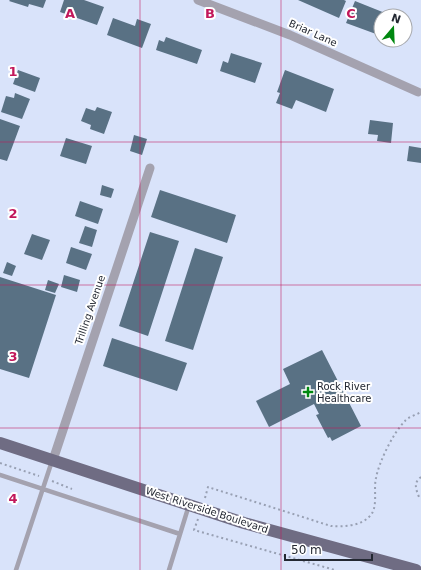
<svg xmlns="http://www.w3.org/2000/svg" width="421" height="570" font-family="'DejaVu Sans',sans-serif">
  <rect width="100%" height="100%" fill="#d9e3fa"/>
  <path fill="#597184" d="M10,0H46L43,8L29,4L28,7L9,1Z
    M64,0H84L104,7L97,25L60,12Z
    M298,0H344L346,1L339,18Z
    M355,1L385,13L383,16H381V22L376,34L346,23Z
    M113,18L135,26L137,19L151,24L142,48L107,35Z
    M166,37L202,50L197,64L156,50L159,40L164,42Z
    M231,53L262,63L255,83L220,71L223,61L228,63Z
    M18,70L40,78L35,92L13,84Z
    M285,70L334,89L326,112L296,100L292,109L276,103L280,93L277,92Z
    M15,93L30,99L22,119L1,112L6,96L14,98Z
    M97,107L112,112L104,134L90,129L91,125L81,121L86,108L95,111Z
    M0,119L20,126L7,161L0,159Z
    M370,120L393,123L391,143L377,141L378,135L368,134Z
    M134,135L147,139L142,155L130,151Z
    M66,138L92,146L86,164L60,156Z
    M409,146L421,148V163L407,161Z
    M102,185L114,189L111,198L100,195Z
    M160,190L236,215L227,243L151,217Z
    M80,201L103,209L98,224L75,216Z
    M85,226L97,230L92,247L79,243Z
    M150,232L179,241L148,336L119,326Z
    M32,234L50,240L42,260L24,254Z
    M71,247L92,254L86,270L66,263Z
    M195,248L223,257L193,350L165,341Z
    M7,262L16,266L12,276L3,273Z
    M64,275L80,280L77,292L61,287Z
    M0,277L56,295L29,378L0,369Z
    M48,280L59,284L55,293L45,290Z
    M112,338L187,363L177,391L103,366Z
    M322,350L361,426L332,441L330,437L328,438L316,415L319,414L314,404L269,427L256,401L290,384L283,369Z"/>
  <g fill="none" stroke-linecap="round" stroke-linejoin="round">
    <path stroke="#98a0b3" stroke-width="2" stroke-dasharray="2 3" stroke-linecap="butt" d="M0,463L39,476
      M421,477C413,483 416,489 419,497H421
      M52,481L72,489
      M205,498L208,487L331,526C343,527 360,526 369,517C379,508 373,490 376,478C379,462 393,433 405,421C408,417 416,415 421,412
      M198,519L194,530L335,570"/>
    <path stroke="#a4a2af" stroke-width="4.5" d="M0,475L180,534
      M16,570L52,461
      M169,570L189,505"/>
    <path stroke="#a4a2af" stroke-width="9" d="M198,0L290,35L418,92
      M53,460L150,168"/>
    <path stroke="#6f6c83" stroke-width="12" d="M0,443L244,523L416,570"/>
  </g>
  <path fill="none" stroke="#c2185b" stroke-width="1" stroke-opacity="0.55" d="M140,0V570M281,0V570M0,142H421M0,285H421M0,428H421"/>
  <path fill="#008810" stroke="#fff" stroke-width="1.5" d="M306 386h4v4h4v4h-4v4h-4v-4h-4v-4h4z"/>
  <g text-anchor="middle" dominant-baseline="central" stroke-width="4" stroke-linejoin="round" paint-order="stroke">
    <g font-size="10" fill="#232832" stroke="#fff">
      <text transform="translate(313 33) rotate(24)">Briar Lane</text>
      <text transform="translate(90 310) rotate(-71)">Trilling Avenue</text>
      <text transform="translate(207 510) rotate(18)">West Riverside Boulevard</text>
    </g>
    <g font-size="10" fill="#232832" stroke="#fff" text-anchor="start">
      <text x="317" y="386">Rock River<tspan x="317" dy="12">Healthcare</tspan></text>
    </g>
  </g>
  <g font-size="13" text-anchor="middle" font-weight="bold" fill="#c2185b" stroke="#fff" stroke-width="4" stroke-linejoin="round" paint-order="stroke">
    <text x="70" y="18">A</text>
    <text x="210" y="18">B</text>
    <text x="351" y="18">C</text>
    <text x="13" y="76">1</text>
    <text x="13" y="218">2</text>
    <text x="13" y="361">3</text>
    <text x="13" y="503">4</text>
  </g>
  <g transform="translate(393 28) rotate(19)"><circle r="19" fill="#ffffff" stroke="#a7a9ad"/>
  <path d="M0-3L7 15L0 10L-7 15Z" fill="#008810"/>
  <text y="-6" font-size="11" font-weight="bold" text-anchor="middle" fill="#232832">N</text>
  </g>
  <path d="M285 554v6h87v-6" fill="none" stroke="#232832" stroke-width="2"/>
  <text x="291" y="554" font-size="12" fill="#232832" stroke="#ffffff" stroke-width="3" paint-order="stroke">50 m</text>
</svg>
